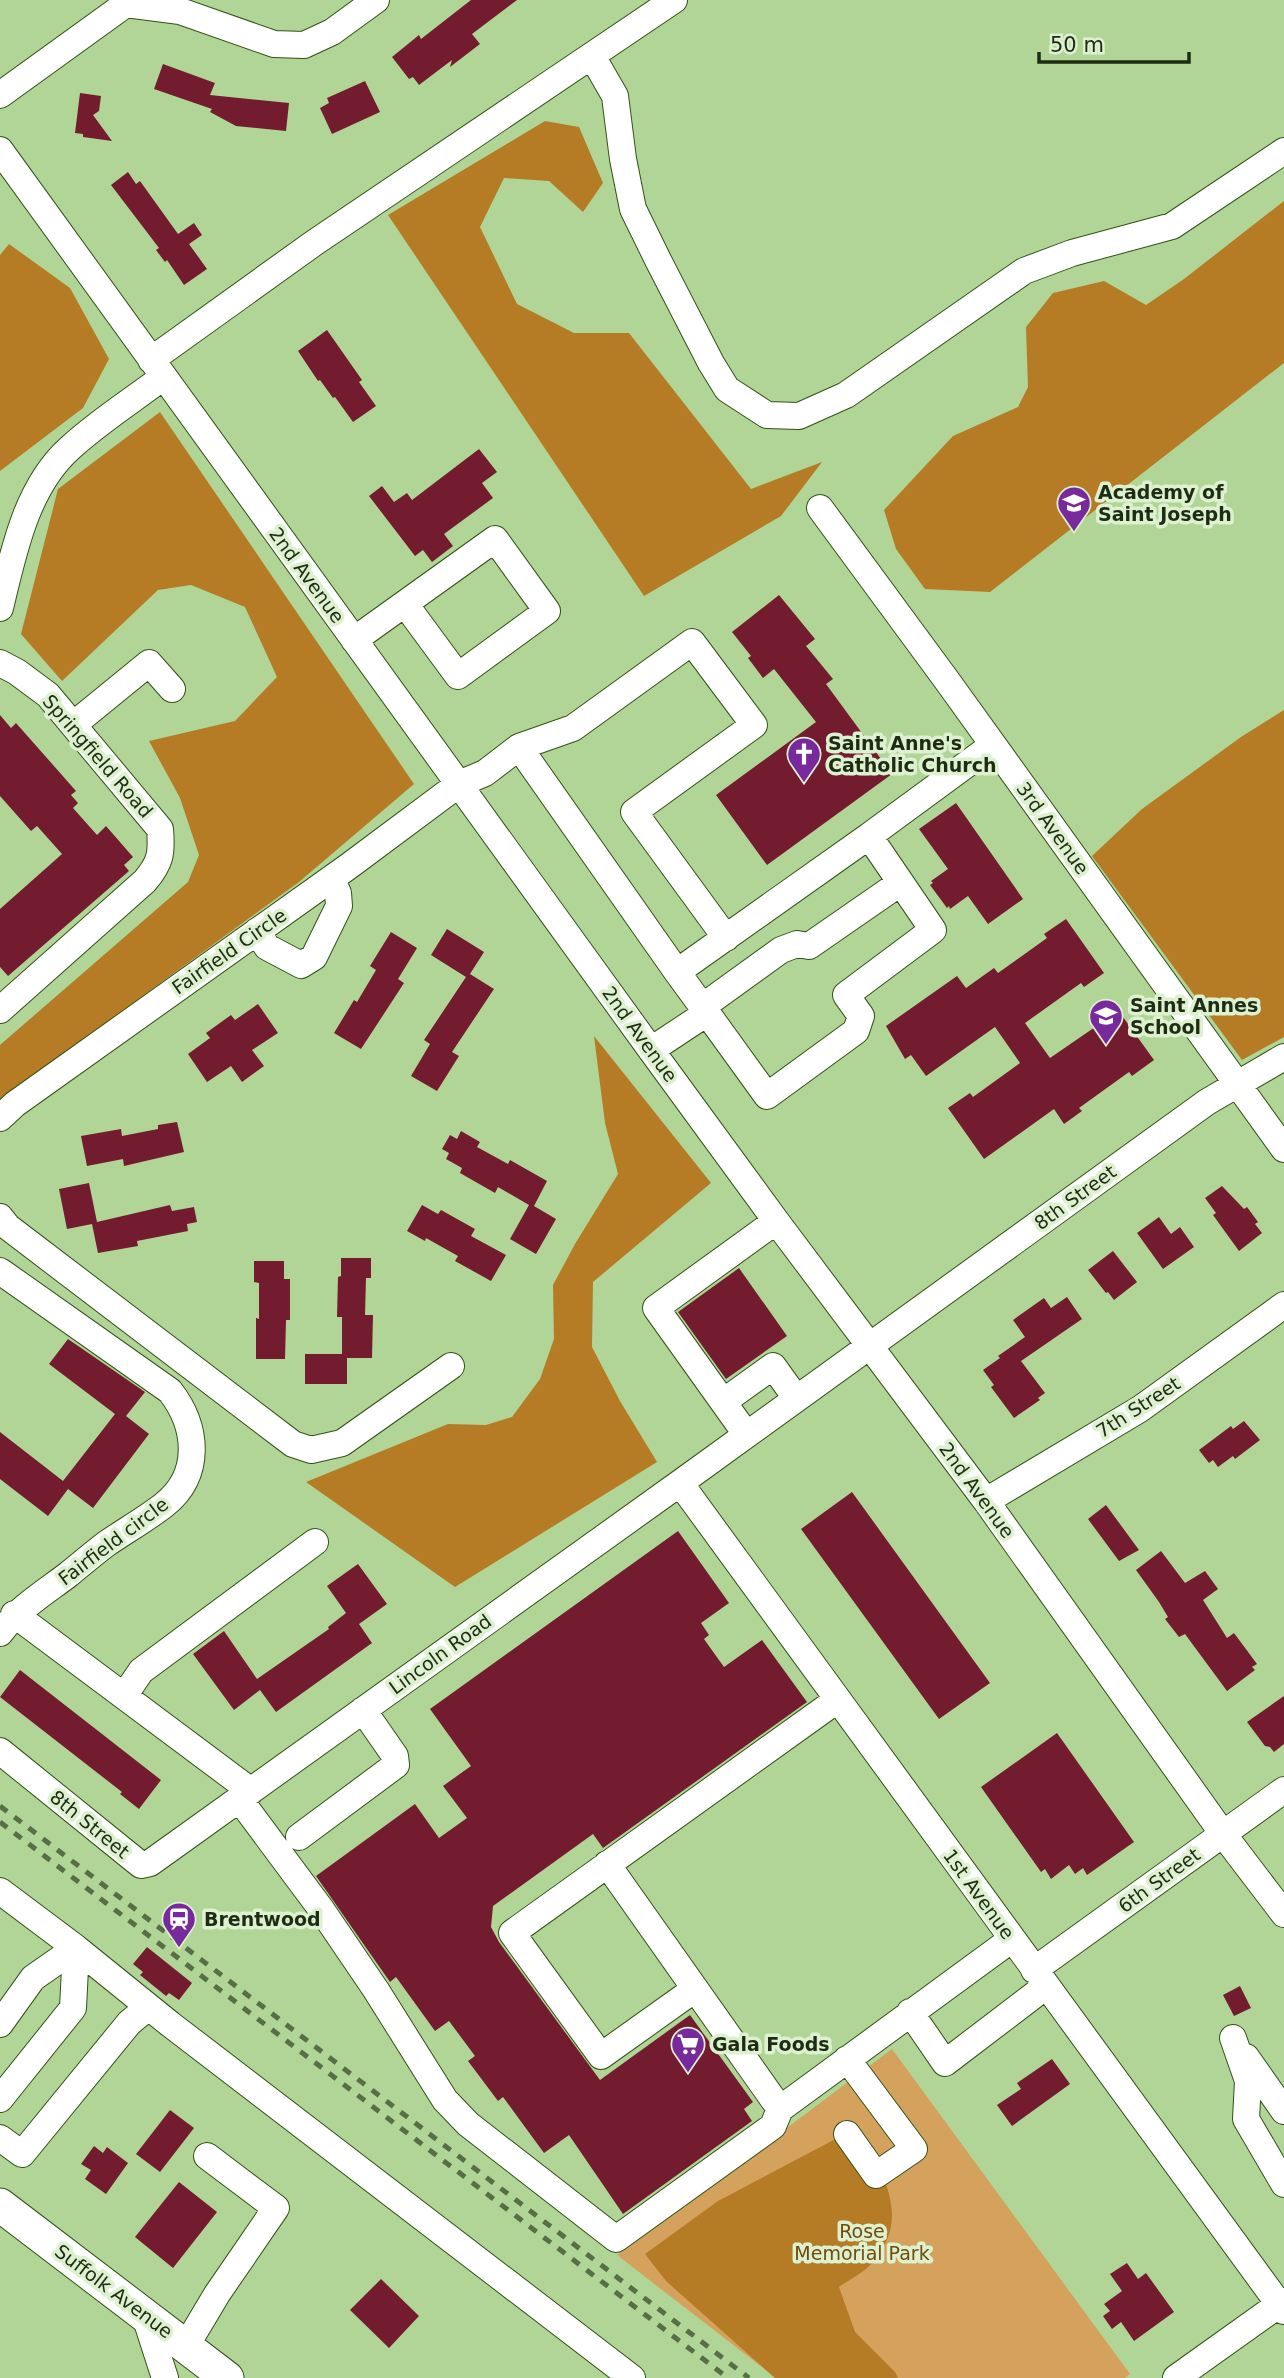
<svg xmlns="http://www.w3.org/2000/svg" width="1284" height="2378" font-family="'DejaVu Sans',sans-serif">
  <rect width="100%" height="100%" fill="#b0d596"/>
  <path fill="#d5a25e" d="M892,2049L1130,2374L1125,2378H776L617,2255Z"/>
  <path fill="#b57c25" d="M545,121L579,127L603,183L583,212L549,181L504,178L480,227L517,304L574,333H629L751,489L822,462L781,516L644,596L388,215Z
    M1284,201V363L990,592L925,589L896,549L884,510L953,436L1018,407L1028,387L1026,327L1053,293L1104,281L1146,305L1184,279Z
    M9,244L70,288L109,359L83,408L0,471V255Z
    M160,412L414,784L299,882L0,1100V1045L188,882L199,855L180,798L149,741L235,721L277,677L245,607L191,585L158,590L62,681L21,634L58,489Z
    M1284,710V1037L1242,1060L1092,856L1142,809L1241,737Z
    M594,1036L711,1183L593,1282L592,1347L620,1401L657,1462L455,1587L306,1482L448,1424L486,1425L512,1417L540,1379L554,1339L553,1285L575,1244L618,1174L605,1123Z
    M843,2135L869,2145C888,2186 907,2221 874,2261C865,2272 849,2280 839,2287L855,2332L895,2372L898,2378H775L666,2281L645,2254L718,2201Z"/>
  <path fill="#731c2f" d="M471,0H517L472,34L480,44L450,67L452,60L419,85L413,77L409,79L392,57L419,35L421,39Z
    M163,64L215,83L210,95L289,103L286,131L236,126L210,112L212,109L154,89Z
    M365,81L380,112L332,134L320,108L329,103L327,98Z
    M80,93L101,96L99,111L93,115L112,141L83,137V134L75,133Z
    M128,172L136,184L140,181L178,234L194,223L202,235L189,244L207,269L184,285L167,260L165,262L156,250L159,248L111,185Z
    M327,330L362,380L359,382L376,406L353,422L335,397L333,398L320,380L318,381L298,351Z
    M479,449L497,472L482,483L493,498L444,534L453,546L432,562L423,550L415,556L369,496L382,486L394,502L407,493L412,500Z
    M779,595L815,639L806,646L833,679L826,684L892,774L767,865L716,795L816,722L774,669L763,678L748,658L751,656L732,632Z
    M0,715L11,728L16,723L76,791L71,795L78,803L73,808L97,835L106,826L133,857L124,865L129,871L8,976L0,967V909L62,854L37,826L31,831L0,796Z
    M956,803L1023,899L988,924L968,896L950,909L949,906L947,908L930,885L933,883L931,881L948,869L919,829Z
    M1066,919L1104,973L1084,987L1081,983L1025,1023L1050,1058L1098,1025L1094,1020L1115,1006L1154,1060L1132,1076L1129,1072L1079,1108L1082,1111L1064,1124L1054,1109L984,1159L948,1108L970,1093L973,1097L1020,1063L995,1027L926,1076L911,1055L905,1059L886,1026L957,976L966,988L994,968L998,973L1047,938L1044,934Z
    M447,929L484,952L470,974L494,989L452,1052L459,1056L437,1091L411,1076L430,1044L424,1040L466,977L431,955Z
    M391,932L417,948L398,979L404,983L361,1049L334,1033L354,1000L357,1002L376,970L370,966Z
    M258,1004L278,1033L252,1050L264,1066L242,1082L231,1066L207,1082L188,1054L210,1038L206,1033L231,1015L235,1020Z
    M177,1122L184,1152L124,1166L123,1159L87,1166L81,1136L121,1129L122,1136L158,1129V1125Z
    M461,1131L480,1142L477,1147L508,1164L510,1160L547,1181L534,1206L556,1219L536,1254L510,1239L529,1205L498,1187L495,1193L460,1173L462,1168L446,1159L449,1153L442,1149L450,1135L457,1139Z
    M89,1183L97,1222L170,1205L172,1211L194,1207L197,1222L187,1224L188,1231L137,1241L138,1246L98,1253L92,1224L67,1229L59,1189Z
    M1222,1186L1244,1209L1247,1207L1258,1222L1255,1224L1262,1233L1239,1251L1213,1215L1216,1213L1205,1198Z
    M422,1205L438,1214L441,1210L475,1229L471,1236L506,1255L491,1281L455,1261L458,1256L426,1238L425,1241L407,1231Z
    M1159,1217L1171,1234L1180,1227L1194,1247L1163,1269L1137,1233Z
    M1113,1251L1137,1282L1114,1300L1108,1292L1106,1293L1088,1270Z
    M341,1258H371V1278H366L365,1315H373L372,1358H347V1384H305V1354H342V1317H337L338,1277L341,1276Z
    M254,1261H284V1279H290V1320H286L285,1359H256V1318L259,1319V1283L254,1282Z
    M739,1268L787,1336L726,1379L678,1312Z
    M1067,1297L1082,1319L1021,1361L1045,1393L1038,1398L1040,1400L1014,1418L991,1387L994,1385L983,1370L1000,1358L998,1356L1025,1337L1013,1320L1044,1298L1051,1308Z
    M68,1339L145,1392L126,1416L149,1434L93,1508L68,1489L48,1516L0,1479V1432L63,1481L115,1414L49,1364Z
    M1244,1421L1260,1440L1235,1459L1233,1456L1218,1467L1213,1460L1209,1463L1199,1450L1231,1426L1233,1429Z
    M852,1492L990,1683L939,1719L801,1529Z
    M1106,1505L1139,1550L1119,1561L1088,1519Z
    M678,1531L729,1603L701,1623L709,1635L704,1639L724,1667L762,1640L807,1702L603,1848L593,1834L493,1906L491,1927L499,1942L600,2080L690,2015L753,2102L744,2109L752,2121L623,2214L569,2135L544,2153L503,2097L498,2101L468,2061L475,2056L449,2021L435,2031L396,1977L390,1982L316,1876L415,1804L439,1838L467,1818L443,1786L471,1766L430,1709Z
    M1161,1551L1185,1583L1205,1571L1218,1589L1203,1600L1227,1638L1234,1633L1257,1664L1252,1667L1255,1670L1227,1691L1185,1634L1179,1637L1165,1619L1168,1617L1159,1602L1136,1570Z
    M358,1564L387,1604L359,1624L372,1643L276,1712L260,1690L234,1710L193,1654L224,1631L257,1679L329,1629L328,1627L346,1613L327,1586Z
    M20,1670L161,1780L139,1809L120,1794L122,1792L0,1697Z
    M1284,1696V1744L1274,1752L1270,1747L1265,1746L1247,1722Z
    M1057,1733L1134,1842L1087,1875L1083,1868L1075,1874L1069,1865L1051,1879L1045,1869L1041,1872L981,1787Z
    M147,1947L192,1983L179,2000L169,1993L166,1996L140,1975L143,1972L133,1964Z
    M1240,1986L1251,2008L1234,2016L1223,1995Z
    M1052,2059L1070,2084L1012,2126L997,2105L1021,2089L1017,2083Z
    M170,2110L194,2128L160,2172L136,2154Z
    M94,2146L103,2153L107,2147L128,2163L106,2194L85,2179L91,2170L81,2164Z
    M179,2182L217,2212L173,2268L135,2237Z
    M1127,2263L1138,2279L1146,2273L1174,2312L1134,2341L1121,2322L1112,2329L1103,2316L1110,2311L1104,2304L1122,2291L1110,2274Z
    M381,2279L419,2316L389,2348L350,2310Z"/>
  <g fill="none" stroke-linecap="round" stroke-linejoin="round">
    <g stroke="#325216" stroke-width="28">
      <path id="minor" d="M126,4L180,11L274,44L304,45L332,32L376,0
        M592,56L615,96L623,159L633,209L658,260L711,363L727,389L767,415L799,416L846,395L1024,271L1072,253L1172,226L1284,151
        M0,95L126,4L127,0
        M0,150L651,1050L776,1221L986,1501L1223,1834L1284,1914
        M151,360L314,243L674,0
        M820,508L948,682L1284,1149
        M0,608C13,554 26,487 70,448C98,422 133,400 163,377
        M354,640L495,539L547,611L458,676L405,604
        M0,663L17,672L48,695L160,829C162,853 161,862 145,881L0,1010
        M73,725L149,663L172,689
        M519,747L573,728L692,642L754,725L634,812L726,938
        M869,836L993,745
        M257,931L267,947L301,965L314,957L339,906L338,893L331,879
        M702,1007L781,950L797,944L809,946L900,883
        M651,1050L707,1013L767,1096L856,1031L861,1016L846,995L933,930L869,836L677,972L707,1013
        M0,1118L15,1104L349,866L459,784L485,773L519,747L677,972
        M0,1217L8,1227L293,1444L311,1450L342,1443L451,1366
        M0,1271L170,1391C198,1427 202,1475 164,1505C146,1519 125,1531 106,1544C93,1554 81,1564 69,1574C44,1593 19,1608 0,1633
        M723,1402L773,1366L796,1398
        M746,1434L656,1308L776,1221
        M680,1483L1284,2311
        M986,1501L1140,1409L1284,1305
        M14,1614L251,1791
        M124,1696L141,1671L315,1542
        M0,1751L141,1865L150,1863L680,1483L1207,1102L1284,1057
        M240,1800L321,1909L376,1990L445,2100L468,2124L616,2239L773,2126L780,2109L1012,1939
        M299,1837L396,1765L395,1756L363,1710
        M607,1864L780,2109
        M0,1891L76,1948L170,2024L632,2378
        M1034,1970L1284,1790
        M695,1989L601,2056L512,1933L837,1700
        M910,2012L945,2063L1046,1986
        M0,2024L33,1978L76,1948
        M1233,2038L1248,2081L1246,2119L1284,2184
        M1246,2057L1284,2111
        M0,2099L73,2008L76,1948
        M847,2134L876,2175L914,2149L847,2059
        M0,2138L22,2154L129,2023L148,2007
        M144,2313L165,2378
        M186,2346L217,2294L276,2208L207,2156
        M1176,2378L1284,2301"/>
    </g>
    <g stroke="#325216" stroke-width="35">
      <path id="major" d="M0,2205L227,2378"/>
    </g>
    <use href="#minor" stroke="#fff" stroke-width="26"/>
    <use href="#major" stroke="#fff" stroke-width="33"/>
    <path stroke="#576e46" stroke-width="5" stroke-dasharray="9 9" stroke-linecap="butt" d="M0,1806L749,2378
      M0,1822L728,2378"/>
  </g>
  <defs>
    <g id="school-pin" transform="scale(1.75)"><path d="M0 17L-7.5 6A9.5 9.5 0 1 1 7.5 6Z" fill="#782a9c" stroke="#ddf0d0"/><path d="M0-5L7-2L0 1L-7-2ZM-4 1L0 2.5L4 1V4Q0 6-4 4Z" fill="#fff"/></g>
    <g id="church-pin" transform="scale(1.75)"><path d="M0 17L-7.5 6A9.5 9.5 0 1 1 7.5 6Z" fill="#782a9c" stroke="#ddf0d0"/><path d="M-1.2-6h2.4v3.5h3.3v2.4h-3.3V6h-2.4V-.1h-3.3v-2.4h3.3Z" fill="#fff"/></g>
    <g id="station-pin" transform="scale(1.75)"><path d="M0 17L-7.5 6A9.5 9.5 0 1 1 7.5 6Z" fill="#782a9c" stroke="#ddf0d0"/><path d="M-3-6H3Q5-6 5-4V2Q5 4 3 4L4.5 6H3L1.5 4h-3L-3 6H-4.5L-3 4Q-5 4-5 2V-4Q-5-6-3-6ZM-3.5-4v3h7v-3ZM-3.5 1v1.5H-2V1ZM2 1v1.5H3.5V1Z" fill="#fff"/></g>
    <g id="supermarket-pin" transform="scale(1.75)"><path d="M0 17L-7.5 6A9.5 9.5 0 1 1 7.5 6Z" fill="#782a9c" stroke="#ddf0d0"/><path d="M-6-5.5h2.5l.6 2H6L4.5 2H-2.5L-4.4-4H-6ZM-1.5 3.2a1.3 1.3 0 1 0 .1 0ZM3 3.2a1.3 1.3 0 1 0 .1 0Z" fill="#fff"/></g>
  </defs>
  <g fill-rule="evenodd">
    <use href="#school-pin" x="1074" y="503"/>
    <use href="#church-pin" x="804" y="754"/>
    <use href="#school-pin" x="1106" y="1016"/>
    <use href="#station-pin" x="179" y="1919"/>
    <use href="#supermarket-pin" x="688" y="2044"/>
  </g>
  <g text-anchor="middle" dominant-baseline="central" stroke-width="7" stroke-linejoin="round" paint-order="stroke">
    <g font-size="19" font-weight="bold" fill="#1e2c13" stroke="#ddf0d0" text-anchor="start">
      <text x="1098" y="492">Academy of<tspan x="1098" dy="22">Saint Joseph</tspan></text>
      <text x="828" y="743">Saint Anne's<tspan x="828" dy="22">Catholic Church</tspan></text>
      <text x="1130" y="1005">Saint Annes<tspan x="1130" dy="22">School</tspan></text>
      <text x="204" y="1919">Brentwood</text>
      <text x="712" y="2044">Gala Foods</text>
    </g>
    <g font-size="19" fill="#1e2c13" stroke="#ddf0d0">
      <text transform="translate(307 575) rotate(54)">2nd Avenue</text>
      <text transform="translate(98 756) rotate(49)">Springfield Road</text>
      <text transform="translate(1053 828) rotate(54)">3rd Avenue</text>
      <text transform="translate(229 951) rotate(-35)">Fairfield Circle</text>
      <text transform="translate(640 1034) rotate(54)">2nd Avenue</text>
      <text transform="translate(1075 1197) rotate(-36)">8th Street</text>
      <text transform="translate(1138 1407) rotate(-33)">7th Street</text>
      <text transform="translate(977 1490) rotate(54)">2nd Avenue</text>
      <text transform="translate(113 1541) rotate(-37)">Fairfield circle</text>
      <text transform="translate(440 1654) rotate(-36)">Lincoln Road</text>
      <text transform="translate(90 1824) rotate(39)">8th Street</text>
      <text transform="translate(1159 1880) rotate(-36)">6th Street</text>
      <text transform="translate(979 1894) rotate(54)">1st Avenue</text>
      <text transform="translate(114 2291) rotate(37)">Suffolk Avenue</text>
    </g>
    <g font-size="19" fill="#724b0a" stroke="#ddf0d0">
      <text x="862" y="2231">Rose<tspan x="862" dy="22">Memorial Park</tspan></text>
    </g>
  </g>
  <path d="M1039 52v10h150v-10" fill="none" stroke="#1e2c13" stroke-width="3.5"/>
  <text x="1050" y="52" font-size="21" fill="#1e2c13" stroke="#ddf0d0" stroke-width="5" paint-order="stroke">50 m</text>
</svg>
